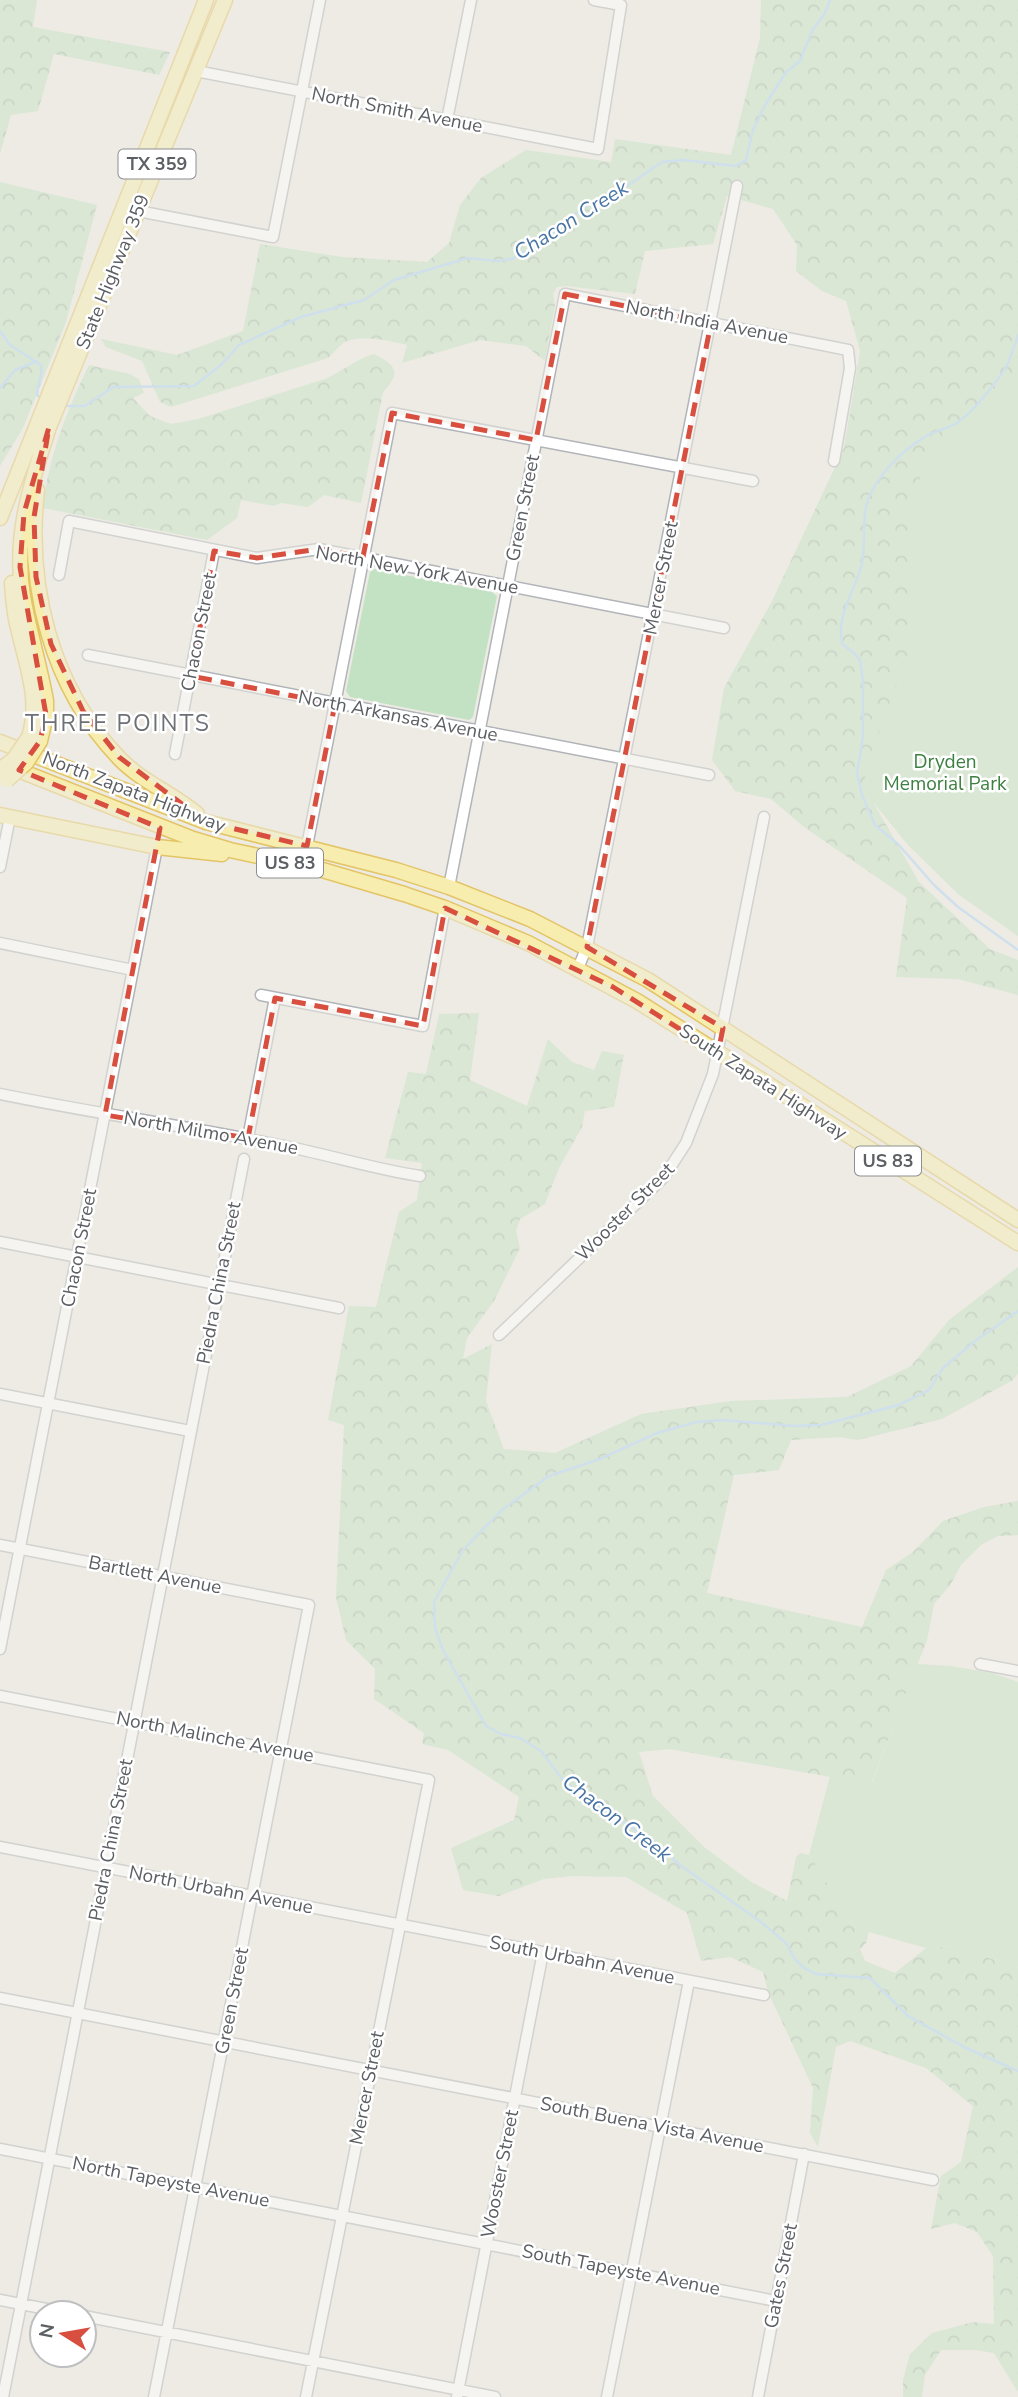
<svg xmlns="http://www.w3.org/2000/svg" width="1018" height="2397" font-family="'Nunito Sans',sans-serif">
  <defs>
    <pattern id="forest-crowns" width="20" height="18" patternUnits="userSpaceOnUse" patternTransform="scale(1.75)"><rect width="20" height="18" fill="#c3e2c4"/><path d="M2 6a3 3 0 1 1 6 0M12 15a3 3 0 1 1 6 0" fill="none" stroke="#a2baa3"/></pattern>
  </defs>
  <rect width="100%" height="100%" fill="#edebe4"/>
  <path fill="url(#forest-crowns)" d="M0,0H37L33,27L170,52L159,75L54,54L38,111L11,115L0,154Z
    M761,0H1018V525L911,675L873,771V802L919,882L990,949L1018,960V995L958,979L896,977L907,898L804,827L771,799L735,791L712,760L724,688L772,601L844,448L860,351L846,301L822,291L796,271L797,245L773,209L727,196L713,244L645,251L635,294L566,286L557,287L553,294L555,305L545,361L526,346L480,340L402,363L407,345C390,341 362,334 345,342C339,345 333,354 328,358L171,407L160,402L142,361L106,347L101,339L177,355L243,331L260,244L342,257L427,262L449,243L460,205L481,178L526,150L611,162L615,139L731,155L760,38Z
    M0,182L97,205L66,322L23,428L0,466Z
    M374,354C396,365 402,372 383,392L361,503L324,495L308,507L281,503L274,506L241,500L237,518L207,540L43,508C48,458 67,410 89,365L130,374L139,379L144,393L133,398L150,416L171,424L198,419L325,379C342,372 356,359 374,354Z
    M479,1013L470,1080L527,1106L548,1039L572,1062L594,1070L602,1051L624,1055L614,1107L585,1111L582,1127L559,1168L545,1204L520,1219L516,1231L520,1248L494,1301L467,1338L463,1359L492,1344L486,1401L504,1449L555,1453L641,1414L731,1401L847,1397L911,1366L949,1320L1018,1267V1373L1013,1380L942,1419L858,1440L839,1437L791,1440L779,1470L734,1475L707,1593L862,1627L886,1570L913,1552L943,1521L984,1507L1018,1501V1535L998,1536L981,1545L961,1565L951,1584L934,1604L927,1640L871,1784L669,1749L639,1752L653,1796L704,1847L751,1882L787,1901L796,1857L800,1853L809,1855L821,1872L849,1923L869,1932L866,1943L860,1949L865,1961L895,1973L926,1948L955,1946L1018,1968V2392L994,2353L975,2350H941L925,2375L922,2397H903V2380L910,2354L932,2333L973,2322L994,2324L993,2256L977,2232L955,2223L931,2229L941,2176L961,2162L973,2106L926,2068L850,2041L836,2047L818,2147L810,2133L813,2088L768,1992L763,1972L730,1957L701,1961L687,1913L626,1877L572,1876L544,1879L499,1896L463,1890L451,1848L514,1820L519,1797L448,1750L422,1744L424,1733L374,1699L375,1669L346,1640L336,1597L344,1425L328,1420L349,1306L376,1307L399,1212L417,1200L422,1163L385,1158L408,1072L426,1074L439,1014Z"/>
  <path fill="#c3e2c4" d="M1018,366V936L959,895L908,845L873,802L864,774L908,652V515L925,464L944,439L993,392Z
    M374,569L492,592L497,596L473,717L469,720L350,697L346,691L370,572Z
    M917,1664L951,1666L992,1673L1018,1682V1968L955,1946L926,1948L869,1932L849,1923L821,1872L809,1855L830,1776L872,1783Z"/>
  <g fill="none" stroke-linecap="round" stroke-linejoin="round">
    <path stroke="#aad3f7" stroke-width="2.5" d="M0,331L10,345L41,365C43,375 37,385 37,395L42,399
      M1018,335C1015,344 1012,353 1009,361C1001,378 973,412 957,423C947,429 933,431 923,438C901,452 875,477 867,503C861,523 867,546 861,567C854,593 836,615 842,644L853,652L860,660L863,680V737L857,773L862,795L875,825L898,844L934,885L958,907L1018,950
      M0,388L15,370L35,362
      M65,406H85L113,387L194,386L222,364L239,345L301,317L364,300L394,280L468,258L496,261L512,259L534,247L584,207L611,197L662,162L683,160L736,166L746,160L753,130L764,107L786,72L800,61L812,31L825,13L830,0
      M1018,1311L975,1341L943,1368L929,1390L899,1405L821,1425L795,1426L723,1420L696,1422L657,1433L600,1459L549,1476L502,1510L463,1550L434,1602L435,1628L443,1650L486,1726L501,1734L520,1738L541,1751L563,1780L584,1797L653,1841L680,1865L761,1922L786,1943L794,1958L804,1968L816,1974L870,1978L908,2016L964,2047L1018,2071"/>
    <g stroke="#b1b4b8" stroke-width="13">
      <path id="minor" d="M196,71L598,149L621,5L594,0
        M447,120L471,0
        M138,211L273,237L320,0
        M59,575L69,521L257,558L319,549L724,628
        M88,655L709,775
        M175,754L214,551
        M307,846L392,413L753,481
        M0,867L10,817
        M449,887L565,294L848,350L850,368L834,461
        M0,943L133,970
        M578,968L587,947L737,186
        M261,995L423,1026L445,908
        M0,1094C93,1113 186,1126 279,1145C327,1154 373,1169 420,1176
        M248,1138L275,998
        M0,1242L339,1308
        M499,1335L664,1177L686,1143L713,1074L764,817
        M0,1394L190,1431
        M0,1545L309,1605L154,2397
        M0,1649L157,847
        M980,1664L1018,1671
        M0,1696L429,1780L306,2397
        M0,1847L764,1995
        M0,1998L933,2180
        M0,2149L776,2301
        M0,2300L67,2313
        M84,2316L495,2397
        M3,2397L244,1159
        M457,2397L543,1952
        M607,2397L689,1981
        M758,2397L804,2154"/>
    </g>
    <g stroke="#e3c466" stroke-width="17">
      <path id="major" d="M37,490C26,586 51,687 119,758C142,782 172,793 197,814
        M0,518L206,0
        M12,583C13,598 14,613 18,628C26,664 41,700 29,737
        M40,741L46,715V701C40,666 29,632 23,596C13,537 31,483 49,427L225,0
        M0,742L206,822L396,870L449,887L530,919L648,980L1018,1220
        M8,766L193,839L230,850L319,869L404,894L445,908L528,943L637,1001L1018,1243
        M0,815L157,847L222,854"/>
    </g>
    <use href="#minor" stroke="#fff" stroke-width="10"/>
    <use href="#major" stroke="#f7edaf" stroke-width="14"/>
    <g stroke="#e3c466" stroke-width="17" stroke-linecap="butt">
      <path id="major-bridge" d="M0,770L14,759L29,737
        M7,780L26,763L40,741"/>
    </g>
    <use href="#major-bridge" stroke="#f7edaf" stroke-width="14"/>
  </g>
  <path d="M0 0H1018V2397H0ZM565,294L711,323L587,947L723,1028L718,1053L613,987L445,908L423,1026L275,998L248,1138L105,1115L160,828L19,770L40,741L46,715L20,567L24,513L49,427L34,517L36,577L51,644L83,711L119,757L206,822L307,846L335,704L191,676L214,551L257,558L319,549L363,557L392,413L536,440Z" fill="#edebe4" fill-opacity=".55" fill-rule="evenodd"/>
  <path fill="none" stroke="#d84e3f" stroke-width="5" stroke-dasharray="14 9" stroke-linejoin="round" d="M565,294L711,323L587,947L723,1028L718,1053L613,987L445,908L423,1026L275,998L248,1138L105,1115L160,828L19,770L40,741L46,715L20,567L24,513L49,427L34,517L36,577L51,644L83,711L119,757L206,822L307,846L335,704L191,676L214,551L257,558L319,549L363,557L392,413L536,440Z"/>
  <g text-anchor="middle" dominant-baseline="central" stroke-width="5" stroke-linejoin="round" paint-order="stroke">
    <g fill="#fff" stroke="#8d8f92" stroke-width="2">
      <rect x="118.5" y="149.5" width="77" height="29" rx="5"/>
      <rect x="257" y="848.5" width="66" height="29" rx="5"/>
      <rect x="855" y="1146.5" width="66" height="29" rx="5"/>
    </g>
    <g font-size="18" font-weight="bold" fill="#5c5f63">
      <text x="157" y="164">TX 359</text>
      <text x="290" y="863">US 83</text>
      <text x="888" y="1161">US 83</text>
    </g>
    <g font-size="19" fill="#5c5f63" stroke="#fff">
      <text transform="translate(397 110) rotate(11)">North Smith Avenue</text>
      <text transform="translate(113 272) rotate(-68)">State Highway 359</text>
      <text transform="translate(707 322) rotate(11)">North India Avenue</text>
      <text transform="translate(523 508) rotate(-79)">Green Street</text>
      <text transform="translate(417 570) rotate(10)">North New York Avenue</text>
      <text transform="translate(661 578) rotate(-79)">Mercer Street</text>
      <text transform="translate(199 632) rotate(-79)">Chacon Street</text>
      <text transform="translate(398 716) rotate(11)">North Arkansas Avenue</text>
      <text transform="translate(134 792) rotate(21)">North Zapata Highway</text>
      <text transform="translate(763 1082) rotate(33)">South Zapata Highway</text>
      <text transform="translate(211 1133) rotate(10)">North Milmo Avenue</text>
      <text transform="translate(625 1212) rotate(-45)">Wooster Street</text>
      <text transform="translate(79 1248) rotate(-79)">Chacon Street</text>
      <text transform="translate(219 1283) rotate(-79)">Piedra China Street</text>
      <text transform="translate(155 1575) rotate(11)">Bartlett Avenue</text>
      <text transform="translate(215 1737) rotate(11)">North Malinche Avenue</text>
      <text transform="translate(111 1840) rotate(-79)">Piedra China Street</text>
      <text transform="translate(221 1890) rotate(11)">North Urbahn Avenue</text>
      <text transform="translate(582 1960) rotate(11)">South Urbahn Avenue</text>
      <text transform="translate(232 2001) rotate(-79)">Green Street</text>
      <text transform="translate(367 2088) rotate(-79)">Mercer Street</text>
      <text transform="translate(652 2125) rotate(11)">South Buena Vista Avenue</text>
      <text transform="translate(500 2174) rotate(-79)">Wooster Street</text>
      <text transform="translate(171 2182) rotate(11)">North Tapeyste Avenue</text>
      <text transform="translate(621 2270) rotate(11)">South Tapeyste Avenue</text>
      <text transform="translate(781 2276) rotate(-79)">Gates Street</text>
    </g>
    <g font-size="19" fill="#3d8142" stroke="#fff">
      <text x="945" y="762">Dryden<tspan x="945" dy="22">Memorial Park</tspan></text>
    </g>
    <g font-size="21" font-style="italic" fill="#4975a6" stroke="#fff">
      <text transform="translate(571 220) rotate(-32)">Chacon Creek</text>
      <text transform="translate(617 1818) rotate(37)">Chacon Creek</text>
    </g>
    <g font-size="23" letter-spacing="2" fill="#6d7175" stroke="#fff">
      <text x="118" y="723">THREE POINTS</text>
    </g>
  </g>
  <g transform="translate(63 2334) rotate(281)"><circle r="33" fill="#ffffff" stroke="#bebfc1" stroke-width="2"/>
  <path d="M0-5L12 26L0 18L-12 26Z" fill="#d84e3f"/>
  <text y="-10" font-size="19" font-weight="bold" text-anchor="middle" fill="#5c5f63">N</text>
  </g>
</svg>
